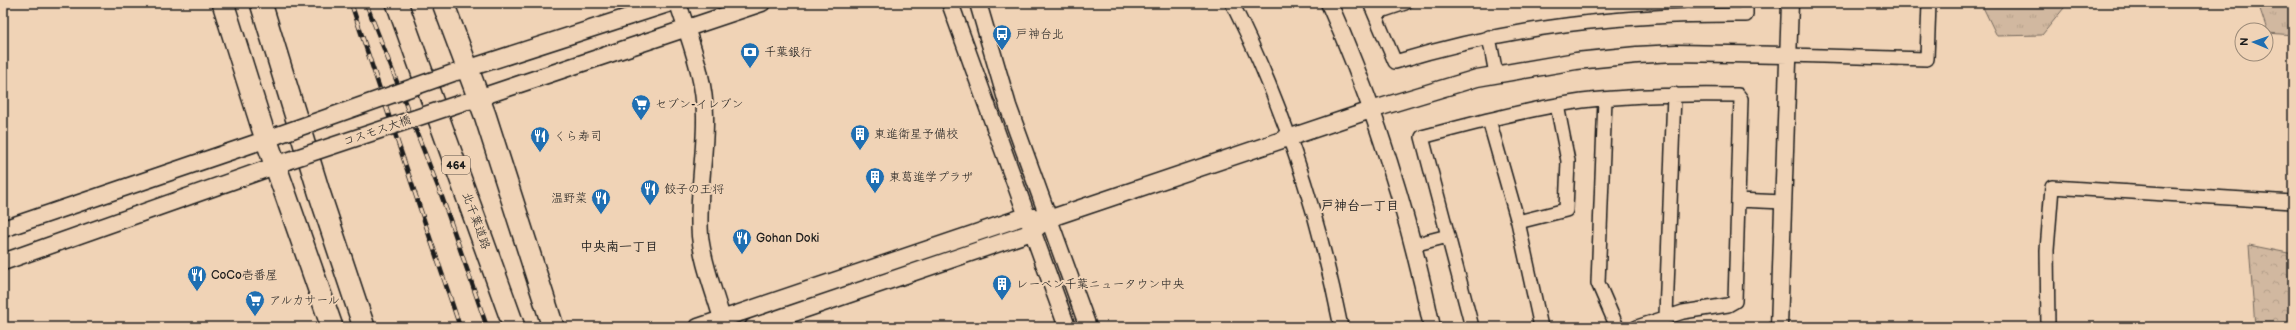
<svg xmlns="http://www.w3.org/2000/svg" width="2296" height="330" font-family="'Balsamiq Sans','Klee One',sans-serif">
  <defs>
    <pattern id="forest-crowns" width="20" height="18" patternUnits="userSpaceOnUse"><rect width="20" height="18" fill="#d1b8a0"/><path d="M2 6a3 3 0 1 1 6 0M12 15a3 3 0 1 1 6 0" fill="none" stroke="#b39e89"/></pattern>
    <pattern id="park-tufts" width="24" height="20" patternUnits="userSpaceOnUse"><rect width="24" height="20" fill="#d1b8a0"/><path d="M3 7l-1-3M5 7V3M7 7l1-3M15 17l-1-3M17 17v-4M19 17l1-3" fill="none" stroke="#b39e89"/></pattern>
  </defs>
  <rect width="100%" height="100%" fill="#f0d3b6"/>
  <filter id="ink" filterUnits="userSpaceOnUse"><feTurbulence type="fractalNoise" baseFrequency=".025" numOctaves="2"/><feDisplacementMap in="SourceGraphic" scale="8" xChannelSelector="R" yChannelSelector="G"/><feConvolveMatrix kernelMatrix="1 2 1 2 8 2 1 2 1" color-interpolation-filters="sRGB"/></filter>
  <g filter="url(#ink)">
    <path fill="url(#forest-crowns)" stroke="#766a5e" d="M2249,245L2293,254V327H2255Z"/>
    <path fill="url(#park-tufts)" stroke="#766a5e" d="M1981,3H2068L2042,35L1997,36Z
      M2258,3H2293V35L2268,33Z"/>
    <g fill="none" stroke-linecap="round" stroke-linejoin="round">
      <g stroke="#1c1c1c" stroke-width="16">
        <path id="minor" d="M1232,3C1283,104 1319,216 1341,327
          M1370,3L1395,62C1514,26 1621,14 1746,15V3
          M1375,13L1405,3
          M1489,37L1496,74
          M1788,55L1927,59L1929,3
          M1605,99L1598,283L1617,327
          M1489,120L1518,222L1541,327
          M1738,200L1783,202
          M1518,222L1566,210L1568,161L1557,105
          M1413,245L1448,236
          M1666,316L1674,94
          M1472,327L1422,137C1475,123 1528,109 1582,101C1634,95 1686,94 1738,95L1741,99L1735,301L1728,305L1683,312L1637,327
          M2048,327L2047,250L2052,187L2293,202"/>
      </g>
      <g stroke="#1c1c1c" stroke-width="19">
        <path id="tertiary" d="M678,3C690,41 706,80 705,121C705,159 697,198 700,236C703,267 717,297 724,327
          M950,3L1067,327
          M978,3L1008,106L1088,327
          M1329,3C1375,107 1409,216 1432,327
          M457,72L671,3
          M469,101L762,3
          M3,229L276,136
          M3,262L286,162
          M698,327L1026,216L1048,219
          M753,327L1032,232L1048,219L1371,110L1477,78L1576,61L1637,55L1676,53L1788,55
          M1779,327L1790,3"/>
      </g>
      <g stroke="#1c1c1c" stroke-width="24">
        <path id="trunk" d="M223,3L262,127L332,327
          M261,3L319,192L364,327
          M397,3L514,327
          M443,3L485,115L553,327"/>
      </g>
      <use href="#minor" stroke="#f0d3b6" stroke-width="13"/>
      <use href="#tertiary" stroke="#f0d3b6" stroke-width="16"/>
      <use href="#trunk" stroke="#f0d3b6" stroke-width="21"/>
      <g stroke="#1c1c1c" stroke-width="4.5">
        <path id="rail" d="M351,3L460,327
          M366,3L442,197L487,327"/>
      </g>
      <use href="#rail" stroke="#f0d3b6" stroke-width="3" stroke-dasharray="9" stroke-linecap="butt"/>
      <g stroke="#1c1c1c" stroke-width="19" stroke-linecap="butt">
        <path id="tertiary-bridge" d="M278,135L453,73
          M287,161L464,102"/>
      </g>
      <use href="#tertiary-bridge" stroke="#f0d3b6" stroke-width="16"/>
    </g>
  </g>
  <defs>
    <g id="bus-pin" transform="scale(1)"><path d="M0 17L-7.5 6A9.5 9.5 0 1 1 7.5 6Z" fill="#1f6fb2" stroke="#f0d3b6"/><path d="M-5-6H5V4H4V6H2V4H-2V6H-4V4H-5ZM-3.5-4V0h7V-4ZM-3.5 1.2v1.5H-2V1.2ZM2 1.2v1.5H3.5V1.2Z" fill="#fff"/></g>
    <g id="bank-pin" transform="scale(1)"><path d="M0 17L-7.5 6A9.5 9.5 0 1 1 7.5 6Z" fill="#1f6fb2" stroke="#f0d3b6"/><path d="M-6-4H6V4H-6ZM0-2.3a2.3 2.3 0 1 0 0 4.6a2.3 2.3 0 1 0 0-4.6Z" fill="#fff"/></g>
    <g id="supermarket-pin" transform="scale(1)"><path d="M0 17L-7.5 6A9.5 9.5 0 1 1 7.5 6Z" fill="#1f6fb2" stroke="#f0d3b6"/><path d="M-6-5.5h2.5l.6 2H6L4.5 2H-2.5L-4.4-4H-6ZM-1.5 3.2a1.3 1.3 0 1 0 .1 0ZM3 3.2a1.3 1.3 0 1 0 .1 0Z" fill="#fff"/></g>
    <g id="building-pin" transform="scale(1)"><path d="M0 17L-7.5 6A9.5 9.5 0 1 1 7.5 6Z" fill="#1f6fb2" stroke="#f0d3b6"/><path d="M-4-6H4V6H1V3H-1V6H-4ZM-2.5-4.3h1.7v1.8h-1.7ZM.8-4.3h1.7v1.8H.8ZM-2.5-1h1.7V.8h-1.7ZM.8-1h1.7V.8H.8Z" fill="#fff"/></g>
    <g id="restaurant-pin" transform="scale(1)"><path d="M0 17L-7.5 6A9.5 9.5 0 1 1 7.5 6Z" fill="#1f6fb2" stroke="#f0d3b6"/><path d="M-5-6h1v4h1v-4h1v4h1v-4h1v5L-1.5 .5V6h-2V.5L-5-1ZM5-6V6H3V1.5H1.5Q1.5-4 5-6Z" fill="#fff"/></g>
  </defs>
  <g fill-rule="evenodd">
    <use href="#bus-pin" x="1002" y="34"/>
    <use href="#bank-pin" x="750" y="52"/>
    <use href="#supermarket-pin" x="641" y="104"/>
    <use href="#building-pin" x="860" y="134"/>
    <use href="#restaurant-pin" x="540" y="136"/>
    <use href="#building-pin" x="875" y="177"/>
    <use href="#restaurant-pin" x="650" y="189"/>
    <use href="#restaurant-pin" x="601" y="198"/>
    <use href="#restaurant-pin" x="742" y="238"/>
    <use href="#restaurant-pin" x="197" y="275"/>
    <use href="#building-pin" x="1002" y="284"/>
    <use href="#supermarket-pin" x="255" y="300"/>
  </g>
  <g text-anchor="middle" dominant-baseline="central" stroke-width="4" stroke-linejoin="round" paint-order="stroke">
    <rect fill="#f0d3b6" stroke="#5c534a" stroke-width="1" x="442" y="156" width="28" height="18" rx="3"/>
    <g font-size="11" font-weight="bold" fill="#1c1c1c">
      <text x="456" y="165">464</text>
    </g>
    <g font-size="12" fill="#1c1c1c" stroke="#f0d3b6" text-anchor="start">
      <text x="1016" y="34">戸神台北</text>
      <text x="764" y="52">千葉銀行</text>
      <text x="655" y="104">セブン-イレブン</text>
      <text x="874" y="134">東進衛星予備校</text>
      <text x="554" y="136">くら寿司</text>
      <text x="889" y="177">東葛進学プラザ</text>
      <text x="664" y="189">餃子の王将</text>
      <text x="587" y="198" text-anchor="end">温野菜</text>
      <text x="756" y="238">Gohan Doki</text>
      <text x="211" y="275">CoCo壱番屋</text>
      <text x="1016" y="284">レーベン千葉ニュータウン中央</text>
      <text x="269" y="300">アルカサール</text>
    </g>
    <g font-size="12" fill="#1c1c1c" stroke="#f0d3b6">
      <text transform="translate(377 131) rotate(-19)">コスモス大橋</text>
      <text transform="translate(476 221) rotate(70)">北千葉道路</text>
    </g>
    <g font-size="13" font-weight="bold" fill="#1c1c1c" stroke="#f0d3b6">
      <text x="1360" y="206">戸神台一丁目</text>
      <text x="619" y="247">中央南一丁目</text>
    </g>
  </g>
  <rect width="2296" height="330" fill="none" stroke="#f0d3b6" stroke-width="16"/>
  <rect x="8" y="8" width="2280" height="314" fill="none" stroke="#1c1c1c" stroke-width="1.5" filter="url(#ink)"/>
  <g transform="translate(2254 42) rotate(272)"><circle r="19" fill="#f0d3b6" stroke="#9b8a78"/>
  <path d="M0-3L7 15L0 10L-7 15Z" fill="#1f6fb2"/>
  <text y="-6" font-size="11" font-weight="bold" text-anchor="middle" fill="#1c1c1c">N</text>
  </g>
</svg>
